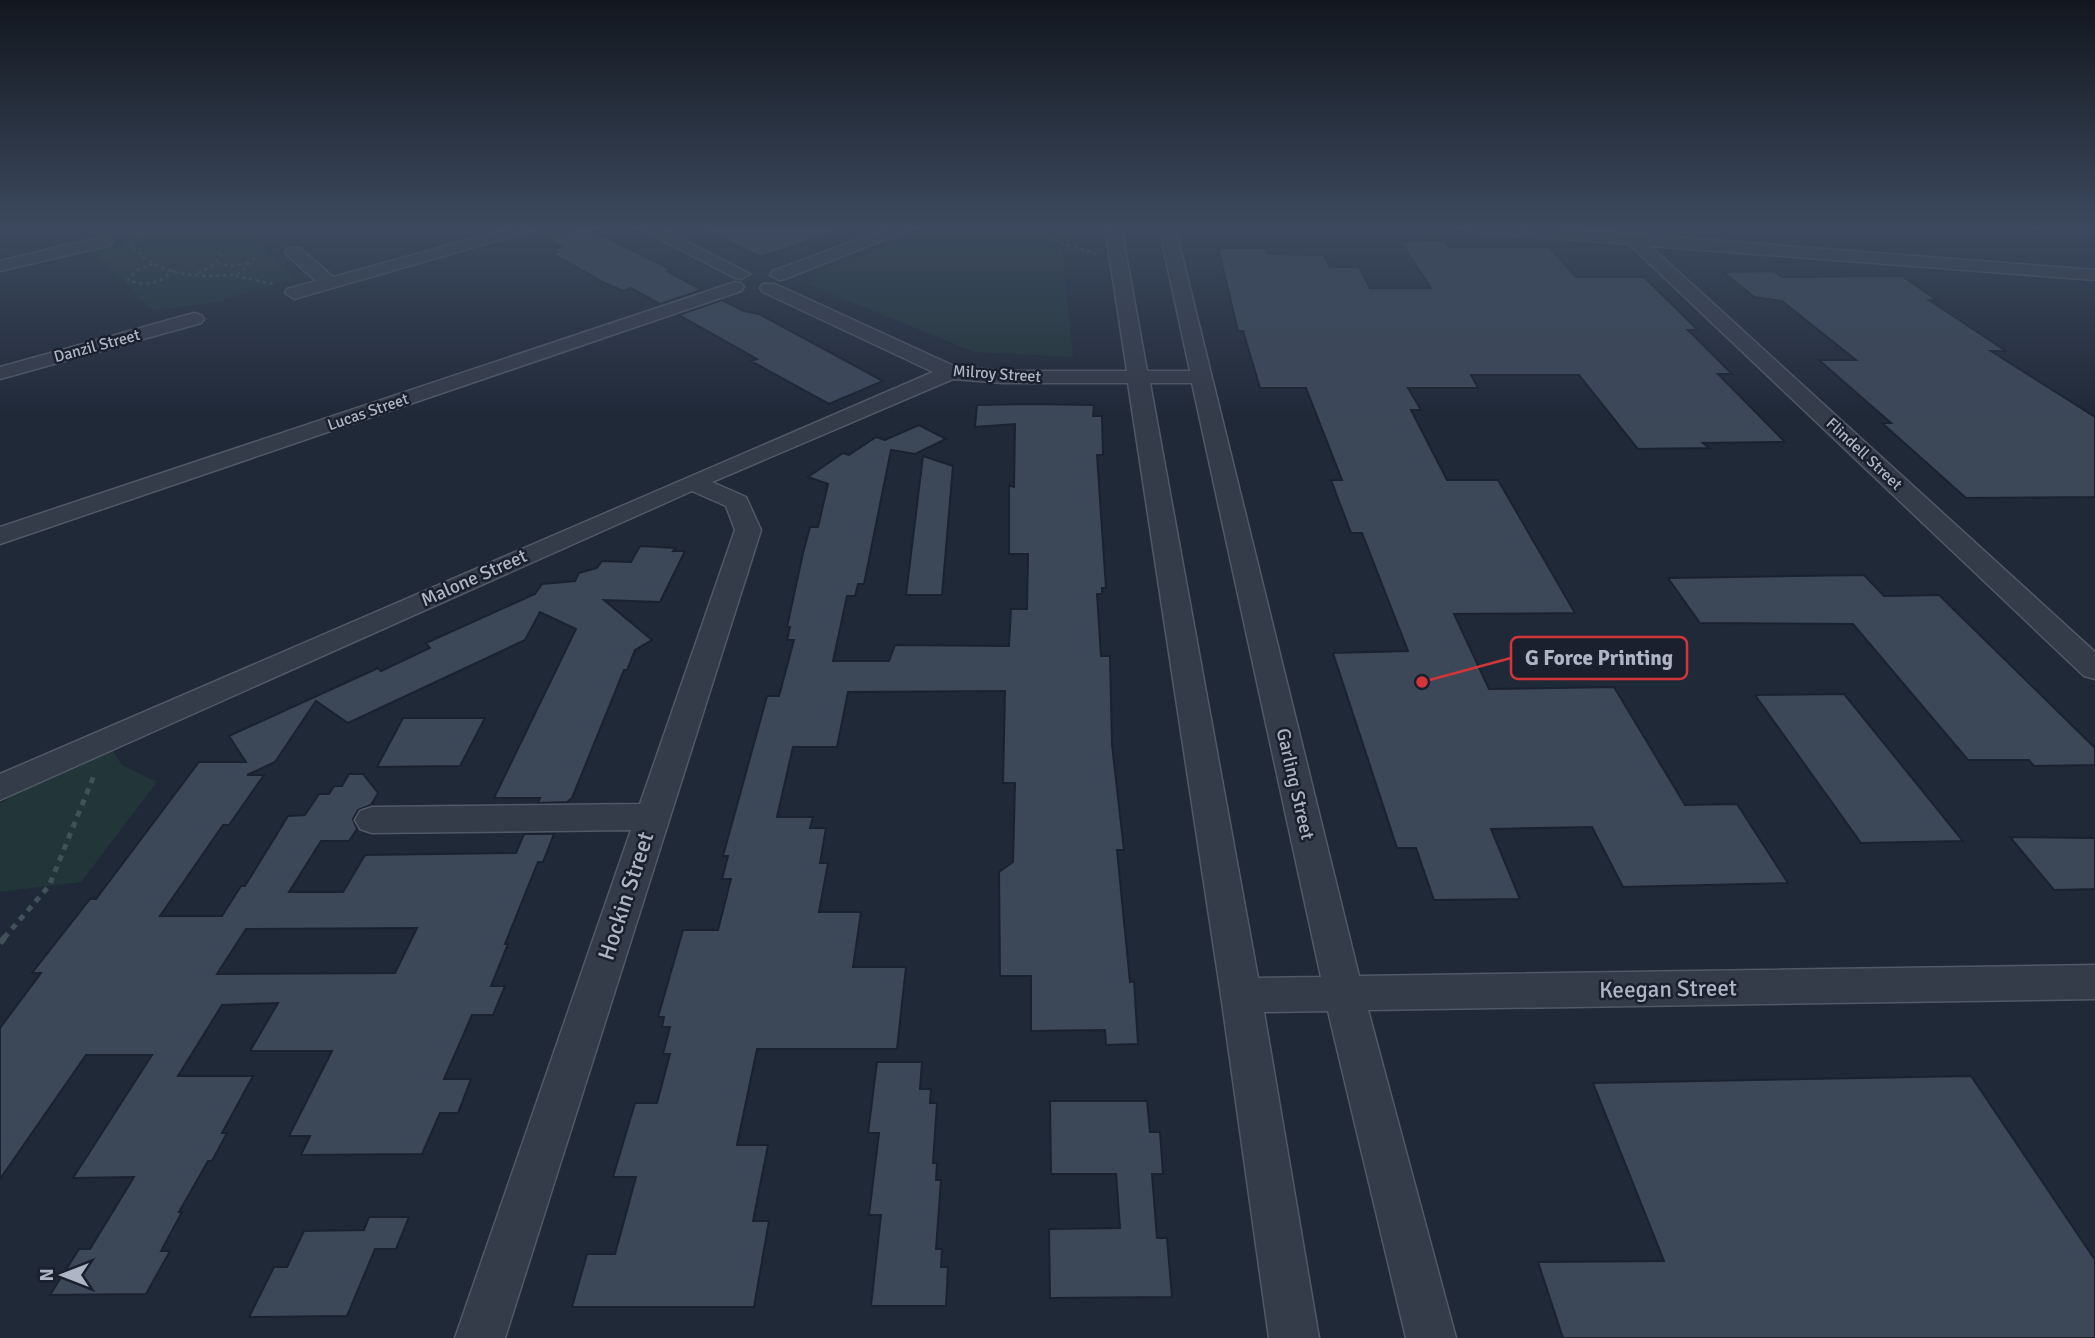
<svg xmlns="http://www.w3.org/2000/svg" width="2095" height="1338" font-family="Signika,sans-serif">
  <rect width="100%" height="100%" fill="#202938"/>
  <path fill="#223539" d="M171,227H239L295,278L213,303L152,310L92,251Z
    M950,227H1060L1073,357L974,352L807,284L826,267Z
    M112,749L122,765L157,782L81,882L0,892V804L20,790Z"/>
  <path fill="#3c4758" stroke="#1b222f" stroke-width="2" fill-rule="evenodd" d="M585,227L672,270L667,271L702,290L660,304L631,288L623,291L607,284L553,254L558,252L553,250L562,247L548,238Z
    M696,227H835L836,232L761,257Z
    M1444,240L1449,247H1549L1576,277H1644L1698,330H1688L1732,374H1718L1785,442L1703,443L1709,448L1638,449L1579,375H1471L1478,388H1408L1421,410H1411L1447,480H1498L1575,613L1454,614L1489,689L1614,687L1685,805L1737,804L1788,883L1623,887L1592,827L1491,829L1520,899L1434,900L1416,848H1397L1333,653L1408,651L1362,533H1351L1331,480H1342L1306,388H1260L1243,331H1238L1218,248H1266L1268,254L1324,255L1330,267H1359L1370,288H1431L1400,241Z
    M1774,271L1782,277L1902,276L1937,300H1929L2006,351H1991L2095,417V497L1966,498L1882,423H1891L1819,360H1856L1782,301L1754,297L1723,272Z
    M722,300L744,311L759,314L883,381L829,404L751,361L757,359L679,315Z
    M1032,404L1094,405L1093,416H1102L1103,455H1097L1106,588H1102V594H1097L1101,656H1110L1112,745L1124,850H1117L1130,982L1134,981L1138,1044L1106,1045L1105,1030L1031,1031V976H1000L999,872L1013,862L1015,783H1003L1005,691L848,692L837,747H793L777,817H813L810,828H826L820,863H828L819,912H861L853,967H906L897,1049H757L737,1145H768L753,1221H769L754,1307H572L587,1254H615L636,1177H613L635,1103H657L670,1054H663L670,1027H662L664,1017H658L683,930H718L731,879H722L728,856H723L767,696H779L794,640H787L790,627H787L803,553L810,527H818L828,484L808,477L843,453L849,455L876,437L885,440L919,425L946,439L915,454L891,450L864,584H858L855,596H847L833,661H889L895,645L1009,646L1011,609H1027L1028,554H1009V485L1014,487L1015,424L975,427L977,405Z
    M923,456L953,466L942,595H906Z
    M640,546L675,548L673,551H685L660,602L604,600L652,640L635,650L627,670H624L572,798L567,802L538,803L540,798H494L576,629L540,612L525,640L348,723L316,701L275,762L247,775H264L229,825H223L160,916H222L241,886H245L288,816L305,815L319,794H329L334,786H342L349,774H363L378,793L371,805L358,810L353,819L357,829L349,841H321L289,892H343L365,855L516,853L524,834H554L543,862H538L505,944H508L491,986H505L493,1015H472L444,1079H471L458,1113H440L422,1154L301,1155L310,1136H289L332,1051H250L278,1003L222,1005L178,1076H253L222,1133H227L212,1161H208L179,1212H182L161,1251H170L146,1294L50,1295L79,1249H90L134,1177L73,1178L152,1055H86L0,1179V1028L41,973H32L90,899H96L199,762H246L229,736L378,668L381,671L430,648L426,643L535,594L542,584L575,581L579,573L597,568L602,561L631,562ZM417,928L395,973L217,974L246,929Z
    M1864,575L1884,596L1939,595L2095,748V765L2034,766L2029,760H1968L1853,624L1700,623L1668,578Z
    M1844,694L1963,841L1861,843L1755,695Z
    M403,718H485L460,766L377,767Z
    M2010,837L2095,838V889L2054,890Z
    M877,1062H922L920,1089H931L930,1103H937L933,1163H937L936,1180H941L936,1249H942L941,1267H948L946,1306H871L881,1215H869L879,1133H868Z
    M1971,1076L2095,1260V1338H1563L1538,1262L1664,1261L1593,1083Z
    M1050,1101H1147L1150,1132H1160L1163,1174H1152L1157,1238H1167L1172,1297L1050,1298L1049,1229L1120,1228L1116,1174H1051Z
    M369,1217H409L396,1249H375L347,1316L249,1317L274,1267H287L304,1231L364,1230Z"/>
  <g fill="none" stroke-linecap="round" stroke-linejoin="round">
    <g stroke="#515966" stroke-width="3">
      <path id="minor" d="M515,227H544L294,299L285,293L287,289L316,281L288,256L285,252L288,248H300L333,277Z
        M637,227H659L750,274L741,279L735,278Z
        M891,227H916L785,279L779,280L770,275L773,271Z
        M1105,227H1121L1147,371H1190L1159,227H1175L1359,976L2095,965V999L1368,1010L1456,1338H1406L1328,1011L1264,1012L1319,1338H1269L1221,995L1128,383H1003L953,379L712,482L746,497L761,530L505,1338H455L631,830L372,833L360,829L355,820L360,811L372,807L640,804L735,530L726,506L692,491L0,800V774L933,372L763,292L760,288L763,284H775L954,366L1003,371H1127ZM1150,383H1192L1321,977L1258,978Z
        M1462,227H1541L2095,270V280L1650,246L2095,652V679L2084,676L1629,244L1470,232Z
        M105,236L113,241L111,245L0,271V261Z
        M735,282L741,283L744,287L741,291L0,544V527Z
        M194,313L201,315L204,319L201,323L0,379V367Z"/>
    </g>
    <path stroke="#405257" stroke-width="2.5" stroke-dasharray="3.5 3.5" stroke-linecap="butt" d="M182,227H193
      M1014,227L1096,254
      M126,246H131C158,276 200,279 238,274L255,258
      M131,246L142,236L175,227
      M217,252L223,253L215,263L231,266L251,262
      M153,264L136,271L128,280C145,287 162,284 174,269
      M198,273L216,264
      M235,276L274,284"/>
    <path stroke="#405257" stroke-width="5" stroke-dasharray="6 6" stroke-linecap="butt" d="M4,938L49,886L95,773"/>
    <path stroke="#405257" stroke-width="6" stroke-dasharray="8 8" stroke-linecap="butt" d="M0,943L5,937"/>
    <use href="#minor" fill="#343b49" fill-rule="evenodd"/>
  </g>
  <linearGradient id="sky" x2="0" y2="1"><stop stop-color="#12171f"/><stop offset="0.55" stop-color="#3c495e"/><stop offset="1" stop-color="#3c495e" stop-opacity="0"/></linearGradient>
  <rect width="2095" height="415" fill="url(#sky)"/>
  <g text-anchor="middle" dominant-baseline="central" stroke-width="5" stroke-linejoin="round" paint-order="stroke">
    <g font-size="16" fill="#aeb6c5" stroke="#1a202d">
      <text transform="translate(97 346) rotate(-15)">Danzil Street</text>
      <text transform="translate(997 374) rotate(4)">Milroy Street</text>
      <text transform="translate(368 412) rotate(-19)">Lucas Street</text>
      <text transform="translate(1864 454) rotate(43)">Flindell Street</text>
    </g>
    <g font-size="19" fill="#aeb6c5" stroke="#1a202d">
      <text transform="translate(474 578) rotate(-24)">Malone Street</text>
      <text transform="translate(1295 784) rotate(77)">Garling Street</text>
    </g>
    <g font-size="23" fill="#aeb6c5" stroke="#1a202d">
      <text transform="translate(626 896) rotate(-72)">Hockin Street</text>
      <text transform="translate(1668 989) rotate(-1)">Keegan Street</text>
    </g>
  </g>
  <path fill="none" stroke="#d23638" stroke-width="2.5" d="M1422 682L1511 658"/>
  <circle fill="#d23638" stroke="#1a202d" stroke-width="2.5" cx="1422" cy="682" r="7"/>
  <rect fill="#1a202d" stroke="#d23638" stroke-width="2.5" x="1511" y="637" width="176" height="42" rx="7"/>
  <g font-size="21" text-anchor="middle" font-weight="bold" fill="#aeb6c5">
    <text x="1599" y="665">G Force Printing</text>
  </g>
  <g transform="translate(63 1275) rotate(270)" stroke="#1a202d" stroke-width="5" paint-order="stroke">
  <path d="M0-5L12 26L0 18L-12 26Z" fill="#aeb6c5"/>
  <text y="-10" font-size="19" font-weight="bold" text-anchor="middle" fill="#aeb6c5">N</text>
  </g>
</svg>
